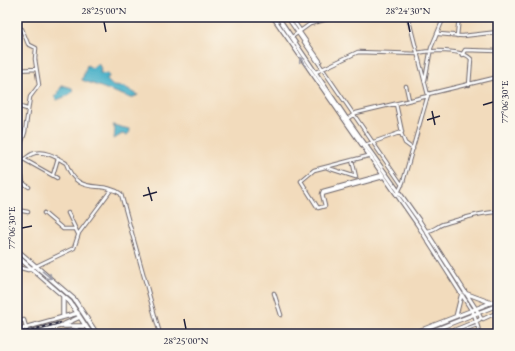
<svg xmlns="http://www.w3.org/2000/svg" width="515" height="351" font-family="'EB Garamond',serif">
  <rect width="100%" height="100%" fill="#fbf7ec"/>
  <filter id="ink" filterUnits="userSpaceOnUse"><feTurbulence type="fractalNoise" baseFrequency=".025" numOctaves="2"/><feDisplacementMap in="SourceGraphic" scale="8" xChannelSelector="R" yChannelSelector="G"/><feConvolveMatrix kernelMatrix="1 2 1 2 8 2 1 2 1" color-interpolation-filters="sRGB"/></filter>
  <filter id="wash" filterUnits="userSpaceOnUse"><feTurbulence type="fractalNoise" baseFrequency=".012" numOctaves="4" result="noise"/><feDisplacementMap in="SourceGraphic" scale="16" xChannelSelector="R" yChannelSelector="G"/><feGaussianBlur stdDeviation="0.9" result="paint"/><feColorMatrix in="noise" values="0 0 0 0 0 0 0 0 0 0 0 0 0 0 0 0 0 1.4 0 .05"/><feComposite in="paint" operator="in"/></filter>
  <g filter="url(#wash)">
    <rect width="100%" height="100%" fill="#f2dbbc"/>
    <path fill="#49b0c8" stroke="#366982" d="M98,63L101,69L100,73L108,74L109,77L106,79L113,86L125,87L138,95L131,98L82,80L87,65L92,68Z
      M62,85L72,88L73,91L69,95L57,100L54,97L57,95L61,87L64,86Z
      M113,125L129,129L130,132L127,135L122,134L114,139L115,130Z"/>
  </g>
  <g filter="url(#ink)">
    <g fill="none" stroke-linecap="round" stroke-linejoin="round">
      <g stroke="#6b6368" stroke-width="4.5">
        <path id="minor" d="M287,17L402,185
          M291,17L300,30
          M17,29H22L28,44L36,48L35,59L39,85L30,97L25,132L17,156
          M299,31L320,61
          M439,34L463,36L498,32
          M457,36L459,17
          M292,37L310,24L334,17
          M417,53C429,50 463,49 471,59L469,85
          M462,55L465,50L498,51
          M17,70L36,69
          M316,72L358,52L418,54
          M425,80L431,48L444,17
          M406,86L409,100
          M428,94L498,77
          M17,106L27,109
          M347,119L356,113L428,96
          M401,133L405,143L413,149
          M17,142L21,143
          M365,145L402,132L396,104
          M17,160C25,161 26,157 32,154C43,149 56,157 66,163C78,198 100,179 121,194L160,334
          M19,160L23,183L29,187
          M25,160L57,178
          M328,168L356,177L352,160
          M53,175L58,158
          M322,194L325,206L318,208L301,181L314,170L368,156
          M322,194L323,191L382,175
          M322,194L383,177
          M397,195L403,182L428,95L408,17
          M17,210L28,212
          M44,213L63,229H75
          M68,213L78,234
          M426,231C434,231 437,226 443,224C457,220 485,211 498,212
          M17,267L28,270L74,248L79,233L111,190
          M274,293L281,315
          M474,314L480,334
          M481,318L483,319L496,313
          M17,322L24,320L26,327
          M54,334L77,329L81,334
          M444,334L479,320L481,318L478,312
          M452,334L477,325"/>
      </g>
      <g stroke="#6b6368" stroke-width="5">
        <path id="tertiary" d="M273,17L417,224L474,314
          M278,17L345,116L419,220L478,312
          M465,293L492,303
          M456,316L461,296
          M26,327L28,334
          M411,334L498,300
          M424,334L498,305"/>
      </g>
      <g stroke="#6b6368" stroke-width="5.5">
        <path id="secondary" d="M17,250L74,299L97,334
          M17,256L70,302L91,334
          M63,296V317
          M64,326H85
          M17,330L78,313
          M31,334L60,326L80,317"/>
      </g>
      <use href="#minor" stroke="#fff" stroke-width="2.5"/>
      <use href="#tertiary" stroke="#fff" stroke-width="3"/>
      <use href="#secondary" stroke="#fff" stroke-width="3.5"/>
      <g stroke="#22223b" stroke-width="2.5">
        <path id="rail" d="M17,334L59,323"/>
      </g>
      <use href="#rail" stroke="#fbf7ec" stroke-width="1" stroke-dasharray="3" stroke-linecap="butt"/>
    </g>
    <defs><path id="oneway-shaft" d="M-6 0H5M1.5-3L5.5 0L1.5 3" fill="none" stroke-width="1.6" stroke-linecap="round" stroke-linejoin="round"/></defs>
    <g stroke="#9c9ca7">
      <use href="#oneway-shaft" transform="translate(303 62) rotate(-124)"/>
      <use href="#oneway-shaft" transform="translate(47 275) rotate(39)"/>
    </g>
  </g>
  <path fill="none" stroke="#22223b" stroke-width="1.5" d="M104,22L106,32M408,22L410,32M483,105L493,102M432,111L435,125M427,120L440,116M148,187L152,201M143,196L157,192M22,228L32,226M184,319L186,329"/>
  <rect width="515" height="351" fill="none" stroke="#fbf7ec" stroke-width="44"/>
  <rect x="22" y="22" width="471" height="307" fill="none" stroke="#22223b" stroke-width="1.5"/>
  <g font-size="10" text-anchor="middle" fill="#22223b">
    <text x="104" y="14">28°25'00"N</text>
    <text x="408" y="14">28°24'30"N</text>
    <text transform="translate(504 102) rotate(-90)" y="4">77°06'30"E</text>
    <text transform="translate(11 228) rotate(-90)" y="4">77°06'30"E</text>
    <text x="186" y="344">28°25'00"N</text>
  </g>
</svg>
